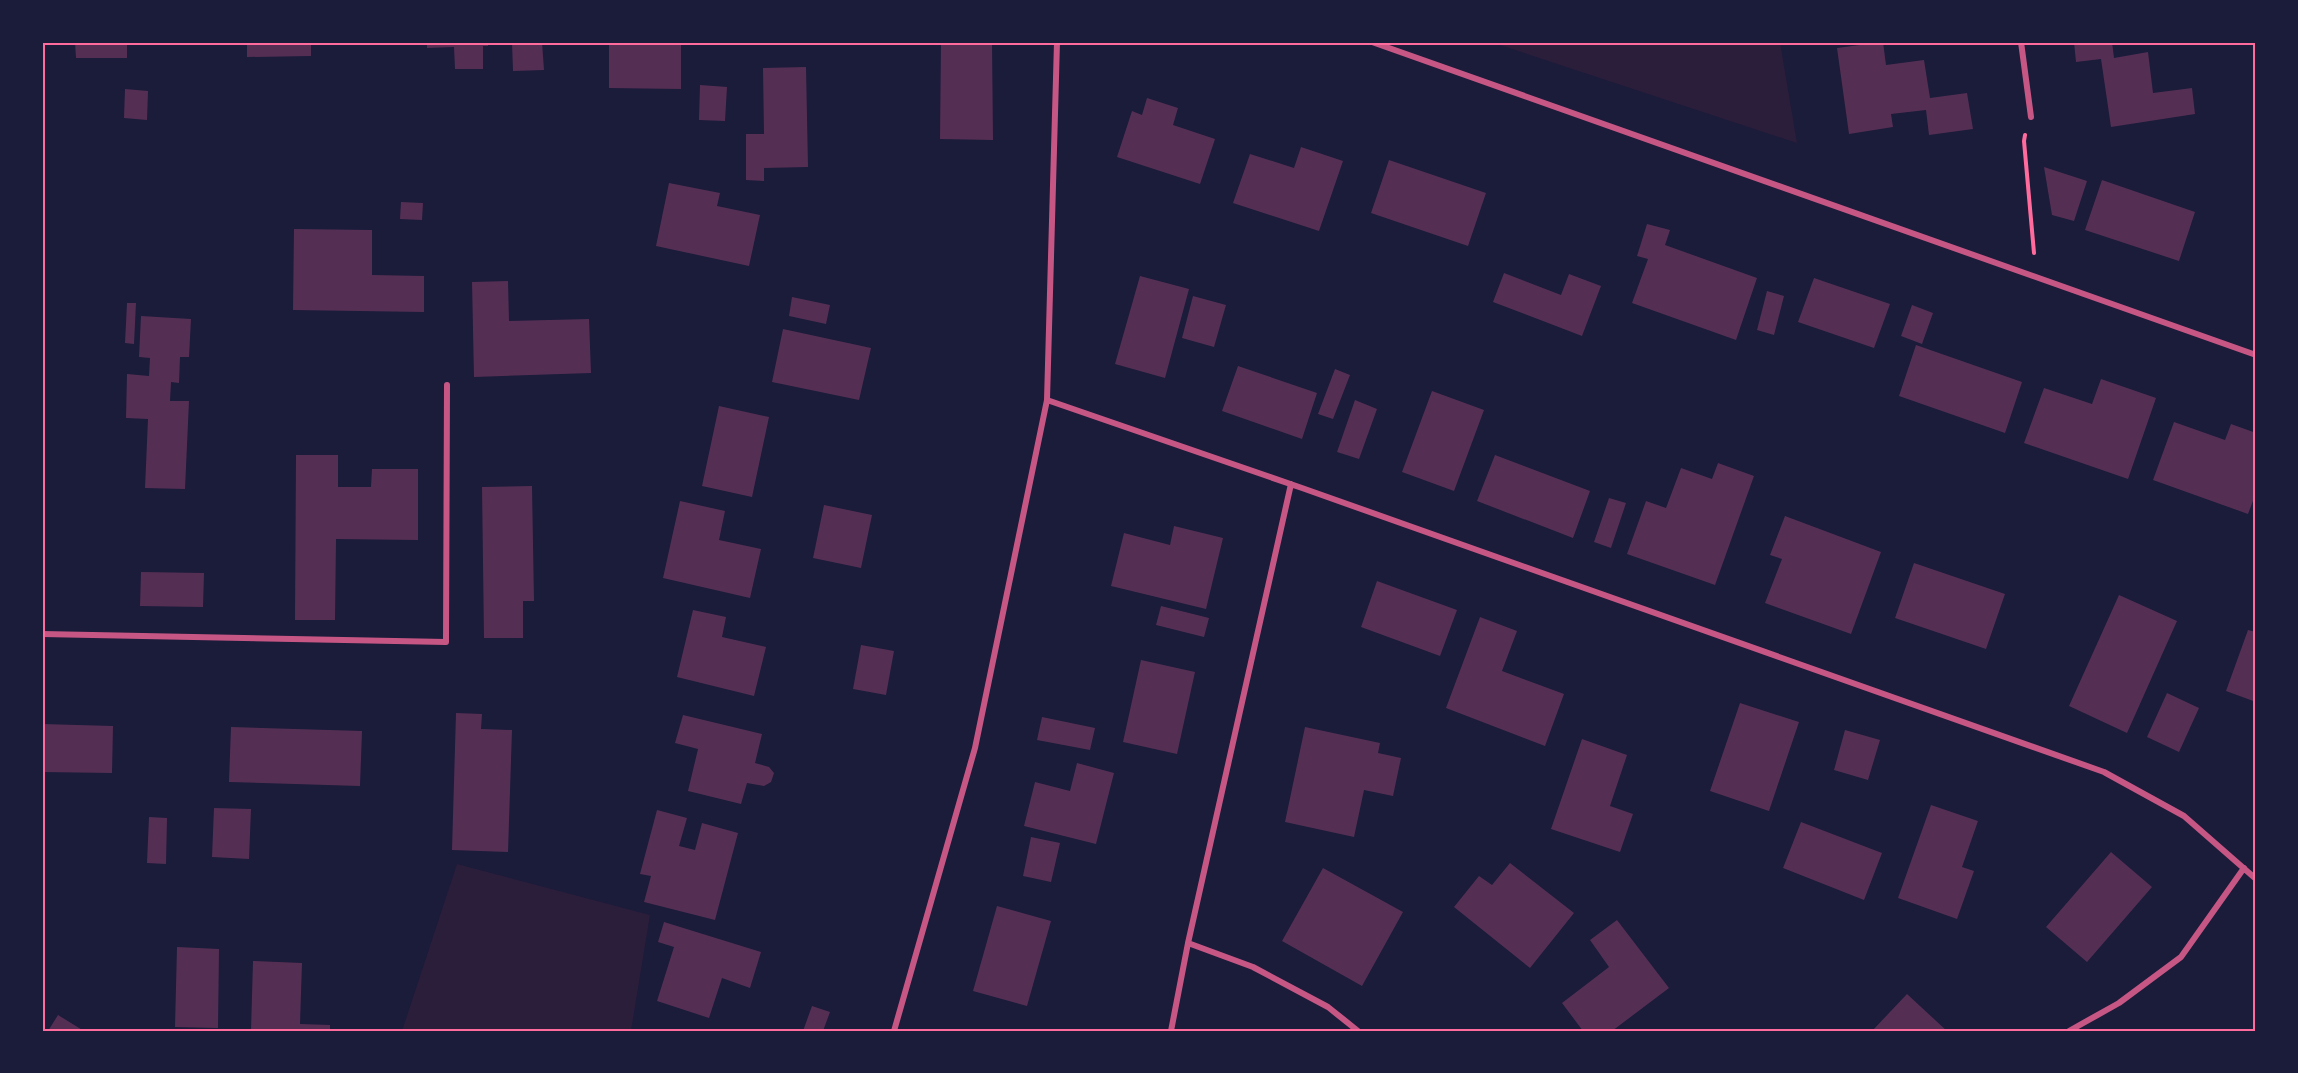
<svg xmlns="http://www.w3.org/2000/svg" width="2298" height="1073" font-family="'PT Sans Narrow',sans-serif">
  <rect width="100%" height="100%" fill="#1b1b3a"/>
  <path fill="#2a1e3b" d="M1491,42H1780L1797,143Z
    M457,864L650,915L631,1031H402Z"/>
  <path fill="#542f53" d="M75,42H127V58H76Z
    M247,42H311V56L247,57Z
    M427,42H488V46H483V69H455L454,47L427,48Z
    M512,42H542L544,70L513,71Z
    M609,42H681V89L609,88Z
    M941,42H992L993,140L940,139Z
    M1883,42L1886,65L1924,60L1930,98L1967,93L1973,129L1929,135L1926,110L1891,114L1893,127L1849,134L1837,48Z
    M2074,42H2112L2114,58L2148,52L2153,93L2192,88L2195,114L2111,127L2101,59L2076,62Z
    M806,67L808,167L764,168V181L746,180V134H764L763,68Z
    M700,85L727,87L725,121L699,120Z
    M125,89L148,91L147,120L124,118Z
    M1147,98L1178,108L1173,125L1215,139L1200,184L1117,157L1132,111L1142,115Z
    M1301,147L1343,161L1319,231L1233,203L1250,154L1294,168Z
    M1389,160L1486,193L1468,246L1371,213Z
    M2044,167L2087,181L2074,221L2052,215Z
    M2102,180L2195,212L2179,261L2085,230Z
    M669,183L720,193L717,206L760,215L749,266L656,246Z
    M401,202L423,203L422,220L400,219Z
    M1647,224L1670,230L1665,245L1757,278L1736,340L1632,303L1648,259L1637,256Z
    M294,229L372,230V275L424,276V312L293,310Z
    M1504,273L1561,295L1569,274L1601,286L1582,336L1493,302Z
    M1140,276L1189,289L1165,378L1115,364Z
    M1814,278L1890,304L1874,348L1798,322Z
    M508,281L509,321L589,319L591,373L474,377L472,282Z
    M1767,291L1784,296L1774,335L1757,330Z
    M1193,296L1226,305L1214,347L1182,338Z
    M792,297L830,305L826,324L789,316Z
    M127,303H136L134,344L125,343Z
    M1912,305L1933,313L1922,344L1901,336Z
    M141,316L191,319L189,357H180L179,383L171,382L170,401H189L185,489L145,488L148,419L126,418L127,374L149,376L150,358L139,357Z
    M783,329L871,348L859,400L772,382Z
    M1916,345L2022,382L2005,433L1899,396Z
    M1238,366L1317,393L1302,439L1222,411Z
    M1335,369L1350,375L1333,419L1318,414Z
    M2101,379L2156,398L2128,479L2024,443L2044,388L2092,404Z
    M1432,391L1484,410L1454,491L1402,472Z
    M1355,400L1377,409L1359,459L1337,452Z
    M719,406L769,417L752,497L702,486Z
    M2174,422L2225,440L2231,424L2256,433V493L2248,514L2153,480Z
    M296,455H338V487H371L372,469H418V540L336,539L335,620H295Z
    M1495,455L1590,491L1573,538L1477,501Z
    M1718,463L1754,476L1715,585L1627,554L1646,501L1666,508L1681,468L1712,479Z
    M532,486L534,601H523V638H484L482,487Z
    M1609,498L1626,503L1611,548L1594,542Z
    M680,501L725,511L719,540L761,549L750,598L663,578Z
    M824,505L872,515L861,568L813,558Z
    M1785,516L1881,552L1851,634L1765,603L1782,559L1770,555Z
    M1174,526L1223,538L1206,609L1111,586L1124,533L1170,545Z
    M1914,563L2005,594L1986,649L1895,618Z
    M141,572L204,573L203,607L140,606Z
    M1377,581L1457,610L1440,656L1361,627Z
    M2119,595L2177,621L2127,733L2069,706Z
    M1161,606L1209,618L1204,637L1156,625Z
    M693,610L726,617L722,637L766,647L754,696L677,677Z
    M1480,617L1517,631L1502,671L1564,694L1545,746L1446,708Z
    M2248,630L2256,632V702L2226,691Z
    M861,645L894,651L886,695L853,689Z
    M1141,660L1195,672L1177,754L1123,742Z
    M2167,693L2199,708L2179,752L2147,737Z
    M1740,703L1799,722L1769,811L1710,791Z
    M456,713L482,714L481,729L512,730L508,852L452,850Z
    M683,715L762,734L755,763L769,767L774,773L771,782L764,786L747,783L741,804L688,791L698,749L675,743Z
    M1042,717L1095,728L1090,750L1037,740Z
    M42,724L113,726L112,773L42,772Z
    M231,727L362,731L360,786L229,782Z
    M1305,727L1380,743L1378,753L1401,758L1393,796L1364,790L1354,837L1285,822Z
    M1845,730L1880,740L1868,780L1834,770Z
    M1582,739L1627,755L1610,806L1633,814L1620,852L1551,829Z
    M1077,763L1114,773L1096,844L1024,826L1035,782L1070,791Z
    M1931,805L1978,821L1962,867L1974,871L1957,919L1898,898Z
    M214,808L251,809L249,859L212,857Z
    M657,810L687,818L679,846L695,850L702,823L738,833L715,920L644,902L651,876L640,874Z
    M149,817L167,818L166,864L147,863Z
    M1801,822L1882,853L1864,900L1783,868Z
    M1031,837L1060,843L1051,882L1023,876Z
    M2111,852L2152,887L2087,962L2046,927Z
    M1510,863L1574,913L1530,968L1454,907L1479,876L1492,885Z
    M1323,868L1403,912L1362,986L1282,941Z
    M997,906L1051,921L1027,1006L973,991Z
    M1617,920L1669,988L1612,1031H1583L1562,1003L1609,967L1590,940Z
    M664,922L761,952L750,988L722,978L709,1018L657,1001L674,947L658,942Z
    M177,947L219,949L218,1028L175,1027Z
    M253,961L302,963L300,1024L330,1025V1031H251Z
    M1907,994L1947,1031H1872Z
    M812,1006L830,1012L823,1031H803Z
    M58,1015L84,1031H48Z"/>
  <g fill="none" stroke-linecap="round" stroke-linejoin="round">
    <path stroke="#ff6b9d" stroke-width="4" d="M2025,135L2024,141L2034,253"/>
    <path stroke="#c65784" stroke-width="6" d="M1372,42L2256,355
      M2021,42L2031,117
      M1047,400L1302,488L2104,772L2184,816L2256,879
      M42,634L446,642L447,385
      M1188,943L1253,967L1328,1007L1358,1031
      M894,1031L975,748L1047,400L1057,42
      M1171,1031L1188,943L1291,484
      M2069,1031L2119,1003L2181,957L2244,868"/>
  </g>
  <rect width="2298" height="1073" fill="none" stroke="#1b1b3a" stroke-width="87"/>
  <rect x="44" y="44" width="2210" height="986" fill="none" stroke="#ff6b9d" stroke-width="2"/>
</svg>
